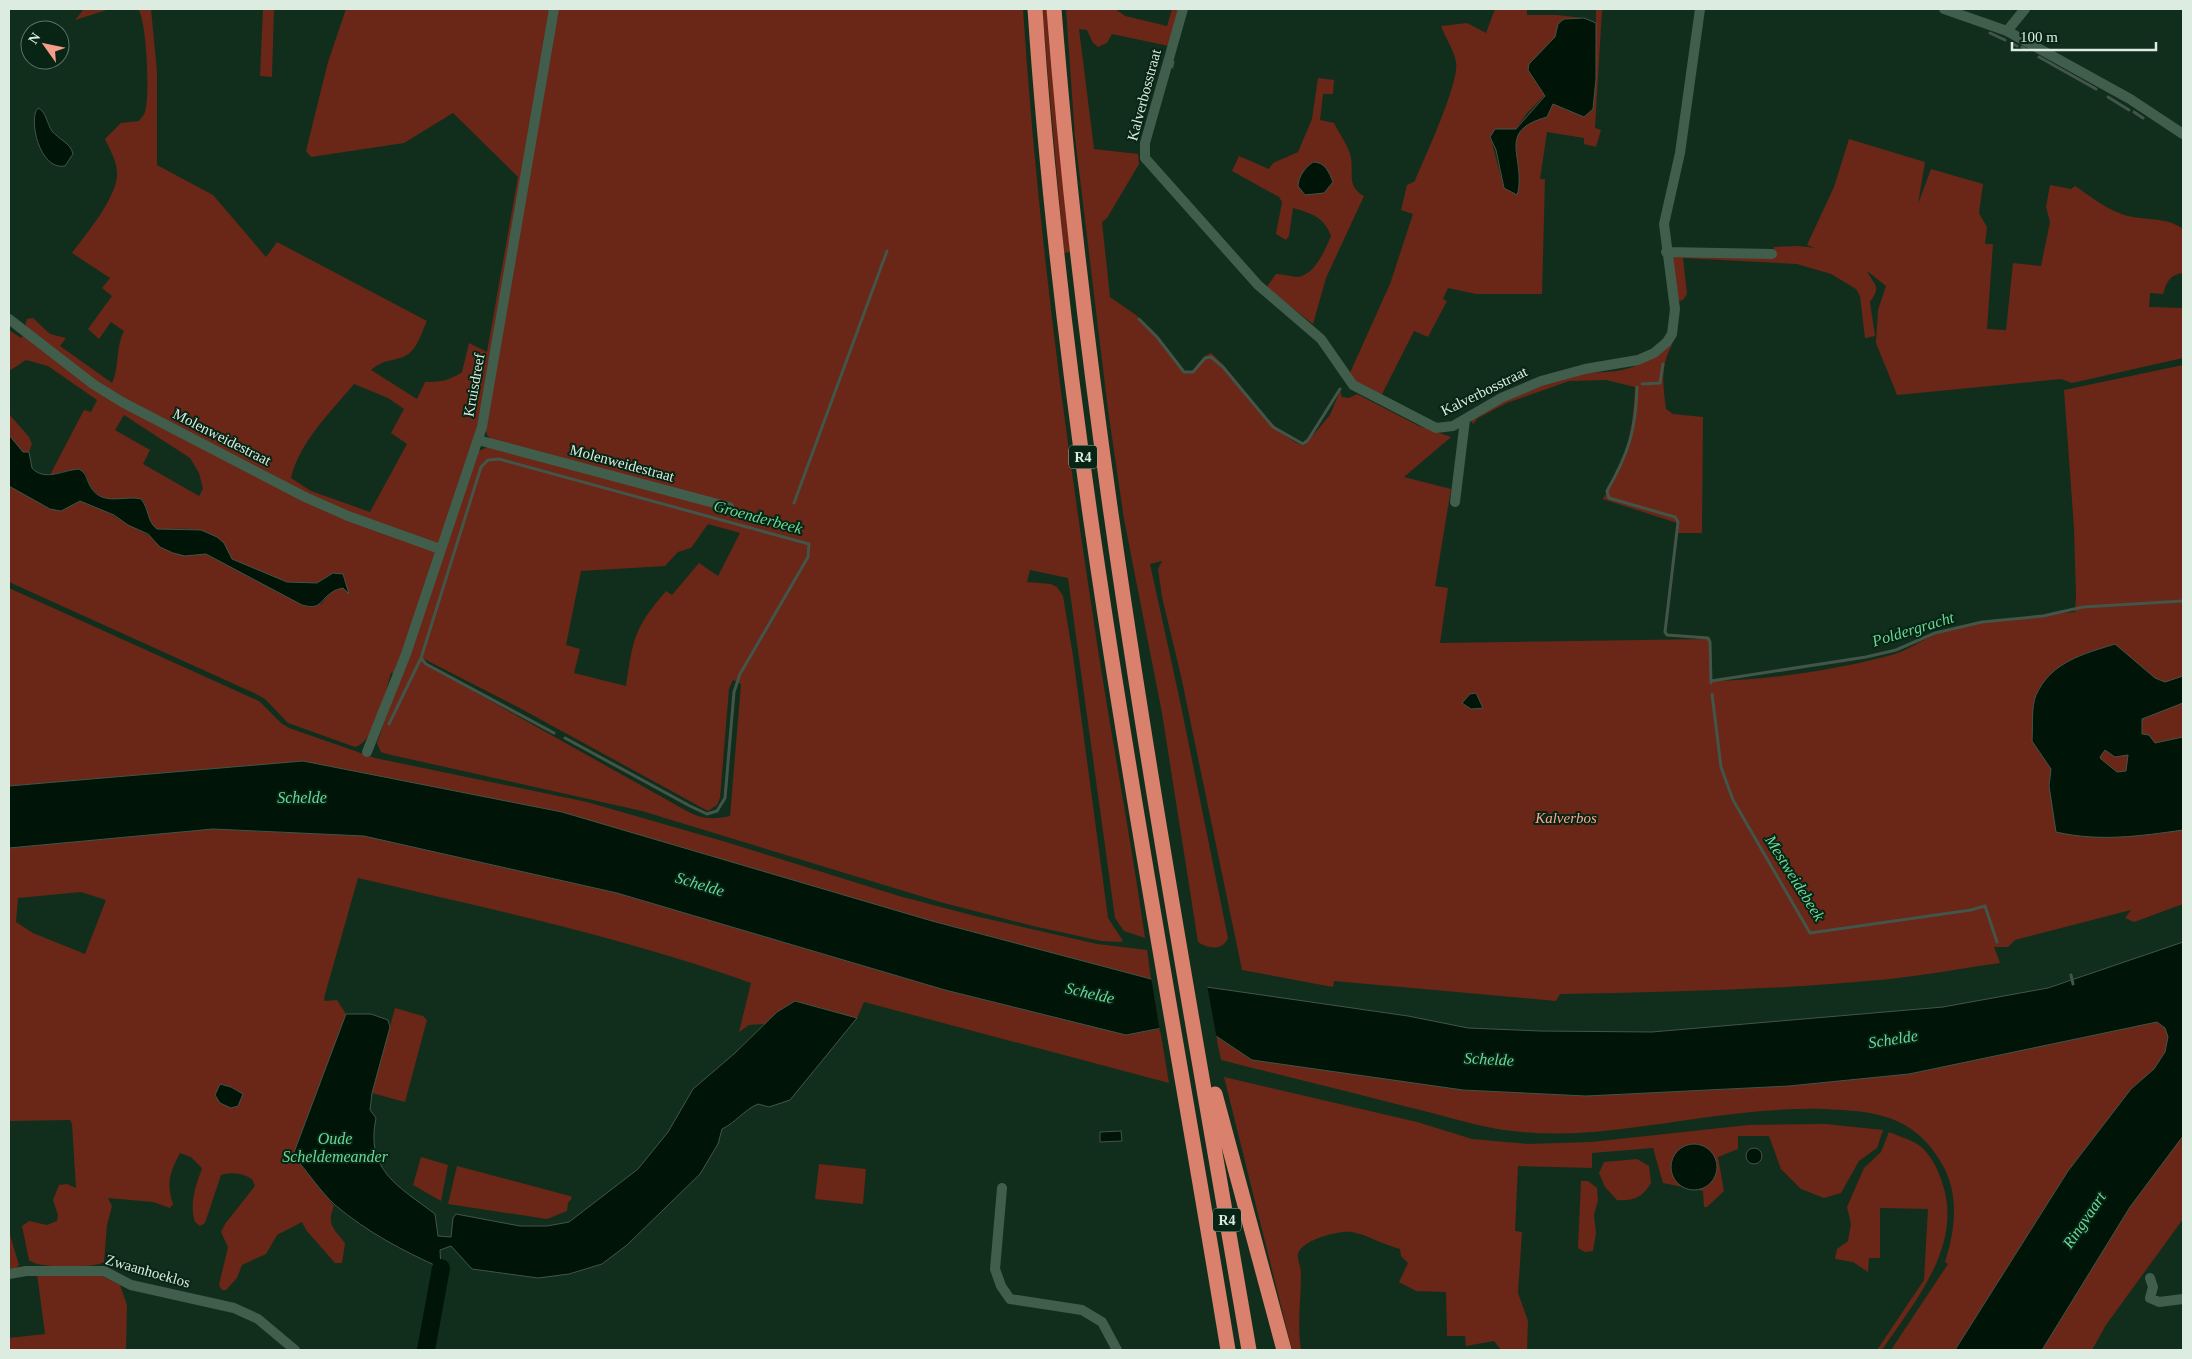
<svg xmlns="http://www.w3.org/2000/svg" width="2192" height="1359" font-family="Georgia,serif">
  <rect width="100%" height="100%" fill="#112e1d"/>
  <path fill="#6a2617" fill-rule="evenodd" d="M84,9H110L75,20Z
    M138,9H151L157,72V165L213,195L266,257L277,242L427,321C422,332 417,349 407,355C394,362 385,358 371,370L417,399L425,382C440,382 449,381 462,372L469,343L487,352L518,177L453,113L404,143L311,157L306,151L328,62L346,9H551L477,452L489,446L492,440L487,435L485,428L557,9H1023C1036,208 1061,406 1091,603C1107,715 1129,826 1145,938L1124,931L1115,918L1068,578L1030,570L1027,582L1051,584L1057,587L1063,596L1073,656L1108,918L1123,941L1120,942L1101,941L1033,926L940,902L642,811L387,754L381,752L377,743L401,674L391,673C385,693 376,741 355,747L288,723L265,699L254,693L9,582V486L50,509L61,511L80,501L94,505L185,556L206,554L302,605L321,604L331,592L343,588L349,593L329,575C308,595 272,577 250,567C245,565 236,563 232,559C226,553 226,543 217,537C200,526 177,529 157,529C147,522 149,508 141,499C126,498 102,505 92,488C89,484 88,478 85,473L70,470L50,475L84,410L91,412L97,400L48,366L26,360L9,371V330L21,338L29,330L25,327L27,319L33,318L50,334L66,338L60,346L112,383C120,366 115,348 124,331L111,322L99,339L88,329L112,296L102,288L110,278L72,253C86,234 115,200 117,176C118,163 110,150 105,139L121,123L139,121C141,118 144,115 145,112C150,96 147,21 138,9ZM354,384L388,398L404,409L391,433L407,444L370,512L311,491L291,478C300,441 330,413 354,384ZM124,415L190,458L199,473L203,489L199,496L143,464L150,450L115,430ZM708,524L740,533L718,576L699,563L672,595L666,591C634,628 633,639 626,686L574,673L580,649L566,645L581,571L665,566L678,552L691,548ZM424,659L516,706L708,811L717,805L720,798L729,689L733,680L741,684L730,816C712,820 701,819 685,810L423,663Z
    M263,9H274L272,77L260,76Z
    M1042,9H1048L1070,252L1064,253Z
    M1066,9H1115L1125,16L1167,26L1172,9H1180L1169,46L1112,34L1107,43L1098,47L1093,43L1087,30L1079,29L1094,149L1138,154L1139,164L1107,218L1102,222L1110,297L1136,315L1156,334L1185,372L1191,373L1205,356L1211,353C1239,378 1270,434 1304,446L1330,415L1340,391L1342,397L1349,398L1357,394L1419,426L1451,437L1404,477L1451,489L1435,586L1448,588L1440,643L1709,639L1711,681C1771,680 1836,670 1895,654C1913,648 1928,635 1947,631C1989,620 2032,616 2075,612L2076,596L2074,528L2064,390L2183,365V904L2134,922L2125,918L2131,910L2015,940L2008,947H1994L2000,963C1963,968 1927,975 1890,979C1780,990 1670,992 1560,994L1556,1001L1334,981L1333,987L1242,970L1181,676L1162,597L1158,569L1162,561L1150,564L1180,701L1228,938C1223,951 1208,949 1198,942L1162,713L1124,519L1108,410L1075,137Z
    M1495,9H1527V15H1557L1584,18L1564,19L1552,42L1529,64L1528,70L1545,95L1527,113L1516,129L1490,136L1504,188L1518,192C1525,156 1496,131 1547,117L1553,104H1559L1565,110L1593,109L1596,79V10H1602L1595,128L1601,130L1596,147L1584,144V138L1547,132L1540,179H1545L1542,294H1476L1448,288L1443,299L1447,301L1428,337L1414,331L1380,398L1362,388L1349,375L1390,284L1413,214L1401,210L1407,185L1415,181C1424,159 1460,82 1456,62C1454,50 1445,37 1441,26L1467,23L1486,33Z
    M1318,78L1334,80L1333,94H1323L1320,120L1334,123C1339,133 1347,144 1350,154C1355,170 1345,186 1364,196L1326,278L1313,324L1266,288L1276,274C1282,274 1289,276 1296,277C1314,277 1325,250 1331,236C1324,217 1311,213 1293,208L1289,236L1286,240L1276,234L1282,202L1279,197L1232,171L1239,156L1269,169L1273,163L1298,152L1312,119Z
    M1849,139L1925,162L1918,204L1931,169L1983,184L1979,213L1987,227L1985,244H1993L1987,329L2006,330L2013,263L2041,266L2050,222L2046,207L2050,185L2071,189L2075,186C2089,195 2103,207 2119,213C2139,222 2165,215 2183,229V273C2170,274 2166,283 2163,294L2150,293L2149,307L2183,308V358L2072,383L2061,379L1897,395L1876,343L1878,310L1886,286L1867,271C1874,286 1882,285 1870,302L1875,336L1865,338L1860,296L1856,289L1831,274L1797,264L1683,258L1687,294L1683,300L1676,302L1669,255L1773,257L1774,247L1799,246L1815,248L1807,245L1834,187Z
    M1669,344L1672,345C1660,366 1663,386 1666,409L1673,414L1703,417L1702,533H1676L1677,523L1603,499C1627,459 1633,433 1635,387L1606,380L1569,381L1507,403L1478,418L1473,424L1471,421C1491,401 1551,379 1580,374C1595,372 1612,373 1626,369C1643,365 1656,354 1669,344Z
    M9,414L29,437L32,444L29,452H23L9,435Z
    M9,588L259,701L281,723L289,728L375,758L587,802L726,842L899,896L975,916L1097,944L1147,950L1151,979L932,921L303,761L9,786Z
    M213,829L364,836L617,893L945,990L1126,1035L1160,1029L1169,1083L864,1002L857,1018L795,1001L777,1012L765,1024L749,1025L739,1032L751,983C623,937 490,909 358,878L324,998L325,1001L337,1000L346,1014L293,1155L334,1206C326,1225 334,1229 345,1243L342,1263H335L306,1230L302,1222L277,1235L266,1254L242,1265L237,1278L226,1290H222L219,1285L228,1247L221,1232L225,1224L255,1186L252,1179C243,1173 231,1172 221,1175L205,1223L200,1226L195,1222C189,1203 196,1186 202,1168L191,1157L180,1153C170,1172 166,1183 173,1204L170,1208L153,1202L108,1198L112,1206L107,1225L104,1262C96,1268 37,1269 29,1260L22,1226L29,1221L47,1225L57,1221L58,1215L53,1200L59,1185L67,1184L76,1188L72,1124L70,1120L9,1121V848ZM81,892L106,900L85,954L33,933L16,922L18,898Z
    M395,1008L423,1016L427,1020L405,1102L372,1093Z
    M2157,1022L2165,1028L2168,1037L2165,1052L2154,1069L2131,1089L2068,1171L1955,1350H1891L1948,1264L1945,1262C1956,1227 1960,1191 1939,1159C1929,1143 1916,1130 1899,1122C1876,1111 1848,1110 1823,1109C1745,1107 1671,1125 1594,1132C1567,1134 1539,1134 1512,1131C1477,1127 1443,1115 1408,1107C1346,1091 1284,1076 1221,1060L1216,1036L1252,1060L1463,1090L1586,1096L1789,1086L1908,1074Z
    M1224,1077L1417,1122L1472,1139L1528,1144L1591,1142L1748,1125L1826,1124L1883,1130L1877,1148L1859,1161L1841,1193L1824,1198L1801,1189L1781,1169L1769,1136H1738V1149L1718,1157L1724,1191L1707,1207H1704L1703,1191L1663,1183L1653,1148L1592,1153V1168L1518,1166L1515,1231L1522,1232L1518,1293L1528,1321L1527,1350H1501L1494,1341L1466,1346L1465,1336H1447L1446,1292L1416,1291L1399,1282L1408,1263L1401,1256L1400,1249C1384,1245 1368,1235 1352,1232C1339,1230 1301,1240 1298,1254C1297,1260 1301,1267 1301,1273C1301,1299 1297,1325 1301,1350H1292Z
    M1889,1132C1898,1136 1909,1139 1917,1144C1929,1151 1938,1169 1942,1182C1964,1245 1915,1301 1882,1350H1877L1924,1280L1928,1209L1880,1208V1258H1869L1868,1272L1853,1262L1835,1259L1837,1249L1848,1241L1851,1224L1847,1207L1864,1168L1881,1152Z
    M2183,1136V1219L2106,1325L2092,1350H2042L2130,1207Z
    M421,1157L448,1165L441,1201L413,1185Z
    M1637,1159L1649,1166L1651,1183C1642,1198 1634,1201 1617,1200L1605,1187L1599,1173L1604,1162Z
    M819,1164L866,1169L863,1204L815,1199Z
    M457,1166L570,1196L572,1198L568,1203L567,1211L547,1219L448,1204Z
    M1581,1181H1588L1597,1188L1598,1200L1594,1215L1596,1233L1593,1251L1585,1252L1578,1248Z
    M9,1232L19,1265L16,1268L9,1269Z
    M37,1274L100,1275L120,1285L127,1305L126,1350H9V1338L45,1334Z"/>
  <path fill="#001407" stroke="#425548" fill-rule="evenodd" d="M1584,18L1596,23V79L1593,109L1584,117L1553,104L1547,117C1496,131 1525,156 1518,192L1517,195L1504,188L1496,150L1490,137L1495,129H1516L1545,96L1528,70L1529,64L1555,37L1558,24L1564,19Z
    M38,108C46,111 47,124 52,131C58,139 71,143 73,154L65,166C39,171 28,118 38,108Z
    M1313,162C1325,162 1329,172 1333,182L1324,193L1305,195L1298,186C1299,175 1305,168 1313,162Z
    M9,435L23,452H29L32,468C45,482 63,470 79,469C88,474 86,481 92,489C104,506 125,495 141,499C149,508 147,522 157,529L201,530L217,537L224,543L232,559L287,582L317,583L333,573L343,574L349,594L343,588C339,589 334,590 331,593C318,602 321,610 302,605L206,554L185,556L173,553L160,547L148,534L128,525L114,515L80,501L61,511L50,509L9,486Z
    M2115,644L2155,678L2165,682L2183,676V703L2142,719V734L2149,735L2155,743L2183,737V830C2141,836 2099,842 2056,832L2049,786L2051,769L2032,741C2033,728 2031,707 2036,695C2051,662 2083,654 2115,644ZM2105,750L2115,757L2128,755L2126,771L2117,772L2101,759L2100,757Z
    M1476,693L1483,708L1471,709L1462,703L1470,694Z
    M303,761L562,812L932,921L1151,979L1408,1016L1468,1028L1540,1031L1652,1032L1943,1007L2048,988L2183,942V1136L2130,1207L2042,1350H1955L2068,1171L2131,1089L2154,1069L2165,1052L2168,1037L2165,1028L2157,1022L1909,1074L1789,1086L1586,1096L1463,1090L1252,1060L1216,1036L1162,1028L1126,1035L945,990L617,893L364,836L213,829L9,848V786Z
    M795,1001L857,1018L790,1100L769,1107L758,1104C744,1110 735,1123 722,1129L718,1144L700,1174L627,1245L602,1264L569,1274L538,1278L472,1269L451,1246L440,1250L441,1268C403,1251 367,1232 335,1205C319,1190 307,1171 293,1155L346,1014H371L388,1020L390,1027L372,1093L370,1110L376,1118C365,1170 398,1186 435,1214L438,1236L451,1237L453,1218L456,1214L520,1226H547L569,1222L638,1169L668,1132L693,1089L735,1053L777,1012Z
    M220,1084L231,1087L243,1094L238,1106L231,1108L220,1103L215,1095Z
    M1121,1131L1122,1141L1100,1142V1132Z
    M1671 1167a23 23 0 1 1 46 0a23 23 0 1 1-46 0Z
    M1746 1156a8 8 0 1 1 16 0a8 8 0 1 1-16 0Z"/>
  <path fill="#112e1d" d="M1151,977L1207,985L1217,1040L1160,1032Z"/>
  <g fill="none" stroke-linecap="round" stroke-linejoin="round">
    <path stroke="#425548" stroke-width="3" d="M1990,33L2005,40
      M2013,44L2017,46
      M2022,47L2027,50
      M2039,57L2096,89
      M1172,67L1173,62
      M2108,97L2129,110
      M2134,112L2143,118
      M1139,319L1157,337L1184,372H1193L1205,358L1211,357L1223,367L1273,427L1303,444L1308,440L1340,389
      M1642,384L1660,383L1663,364
      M1637,387C1636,431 1628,454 1607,491L1609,498L1675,517L1678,522L1665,632L1667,635L1708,638L1710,642L1711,683
      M794,503L887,251
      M1711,681L1866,657L1896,650L1935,633L1982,622L2043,616L2083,607L2183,601
      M1712,694L1721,767L1733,800L1810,933L1971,910L1985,906L1997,942
      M389,724L421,658
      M554,733L426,664L421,658L481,467L488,460L499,459L809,544L808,557L740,674L734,692L725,798L717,811L707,814L690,806L565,738
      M2071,975L2073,984"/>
    <path stroke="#001407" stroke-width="18" d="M426,1350L441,1268"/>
    <path stroke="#405e4b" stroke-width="10" d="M1183,9L1145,143V158L1258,285L1321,339L1353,385L1436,428L1453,426L1501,398L1541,381L1585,369L1638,360L1654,353L1667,342L1672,334L1675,309L1664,224L1680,153L1700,9
      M1944,9L2007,31L2130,99L2183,134
      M2007,31L2025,9
      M1666,252L1772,254
      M9,319L93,384L122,402L305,497L348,516L440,549
      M478,440L729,507
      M1455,502L1465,420
      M367,752L406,654L482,427L554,9
      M1002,1188L995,1269L1001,1286L1010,1299L1082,1310L1102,1322L1117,1350
      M9,1274L26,1271H104L131,1285L234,1308L258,1319L295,1350
      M2150,1278L2153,1287L2150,1298L2159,1302L2183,1299"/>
    <path stroke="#d9816c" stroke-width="15" d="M1035,9C1065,460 1155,905 1228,1350
      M1054,9C1089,459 1173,906 1249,1350
      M1215,1094L1284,1350"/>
  </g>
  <g text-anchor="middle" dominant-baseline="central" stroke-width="4" stroke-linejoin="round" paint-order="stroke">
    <g fill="#072414" stroke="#9cb0a4" stroke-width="1">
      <rect x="1069" y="445.5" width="28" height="23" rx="4"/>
      <rect x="1213" y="1208.5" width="28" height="23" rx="4"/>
    </g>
    <g font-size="14" font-weight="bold" fill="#dcece1">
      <text x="1083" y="457">R4</text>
      <text x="1227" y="1220">R4</text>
    </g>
    <g font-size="15" fill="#dcece1" stroke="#072414">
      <text transform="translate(1144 95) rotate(-75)">Kalverbosstraat</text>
      <text transform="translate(474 385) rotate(-80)">Kruisdreef</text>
      <text transform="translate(1484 391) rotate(-26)">Kalverbosstraat</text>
      <text transform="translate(222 437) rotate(27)">Molenweidestraat</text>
      <text transform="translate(622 463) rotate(15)">Molenweidestraat</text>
      <text transform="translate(148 1271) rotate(16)">Zwaanhoeklos</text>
    </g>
    <g font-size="15" font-style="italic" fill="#ffa590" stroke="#072414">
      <text x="1566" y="818">Kalverbos</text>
    </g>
    <g font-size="16" font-style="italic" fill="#6ad998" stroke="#072414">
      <text transform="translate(758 517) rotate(15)">Groenderbeek</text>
      <text transform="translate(1913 629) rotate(-17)">Poldergracht</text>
      <text x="302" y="797">Schelde</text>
      <text transform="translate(1795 878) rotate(58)">Mestweidebeek</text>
      <text transform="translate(700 884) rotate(17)">Schelde</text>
      <text transform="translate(1090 993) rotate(13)">Schelde</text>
      <text transform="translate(1893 1039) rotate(-9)">Schelde</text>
      <text transform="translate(1489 1059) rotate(3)">Schelde</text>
      <text x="335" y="1138">Oude<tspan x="335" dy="18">Scheldemeander</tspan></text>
      <text transform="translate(2084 1220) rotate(-56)">Ringvaart</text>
    </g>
  </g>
  <rect width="2192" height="1359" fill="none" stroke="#dcece1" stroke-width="20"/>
  <g transform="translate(45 45) rotate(303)"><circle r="24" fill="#072414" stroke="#5c7466"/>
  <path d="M0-4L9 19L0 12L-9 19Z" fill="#f49e89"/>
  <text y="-8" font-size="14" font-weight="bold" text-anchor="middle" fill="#dcece1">N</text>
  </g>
  <path d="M2012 42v8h144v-8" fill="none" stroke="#dcece1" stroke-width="2.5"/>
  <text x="2020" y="42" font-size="15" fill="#dcece1" stroke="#072414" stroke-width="4" paint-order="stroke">100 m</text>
</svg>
